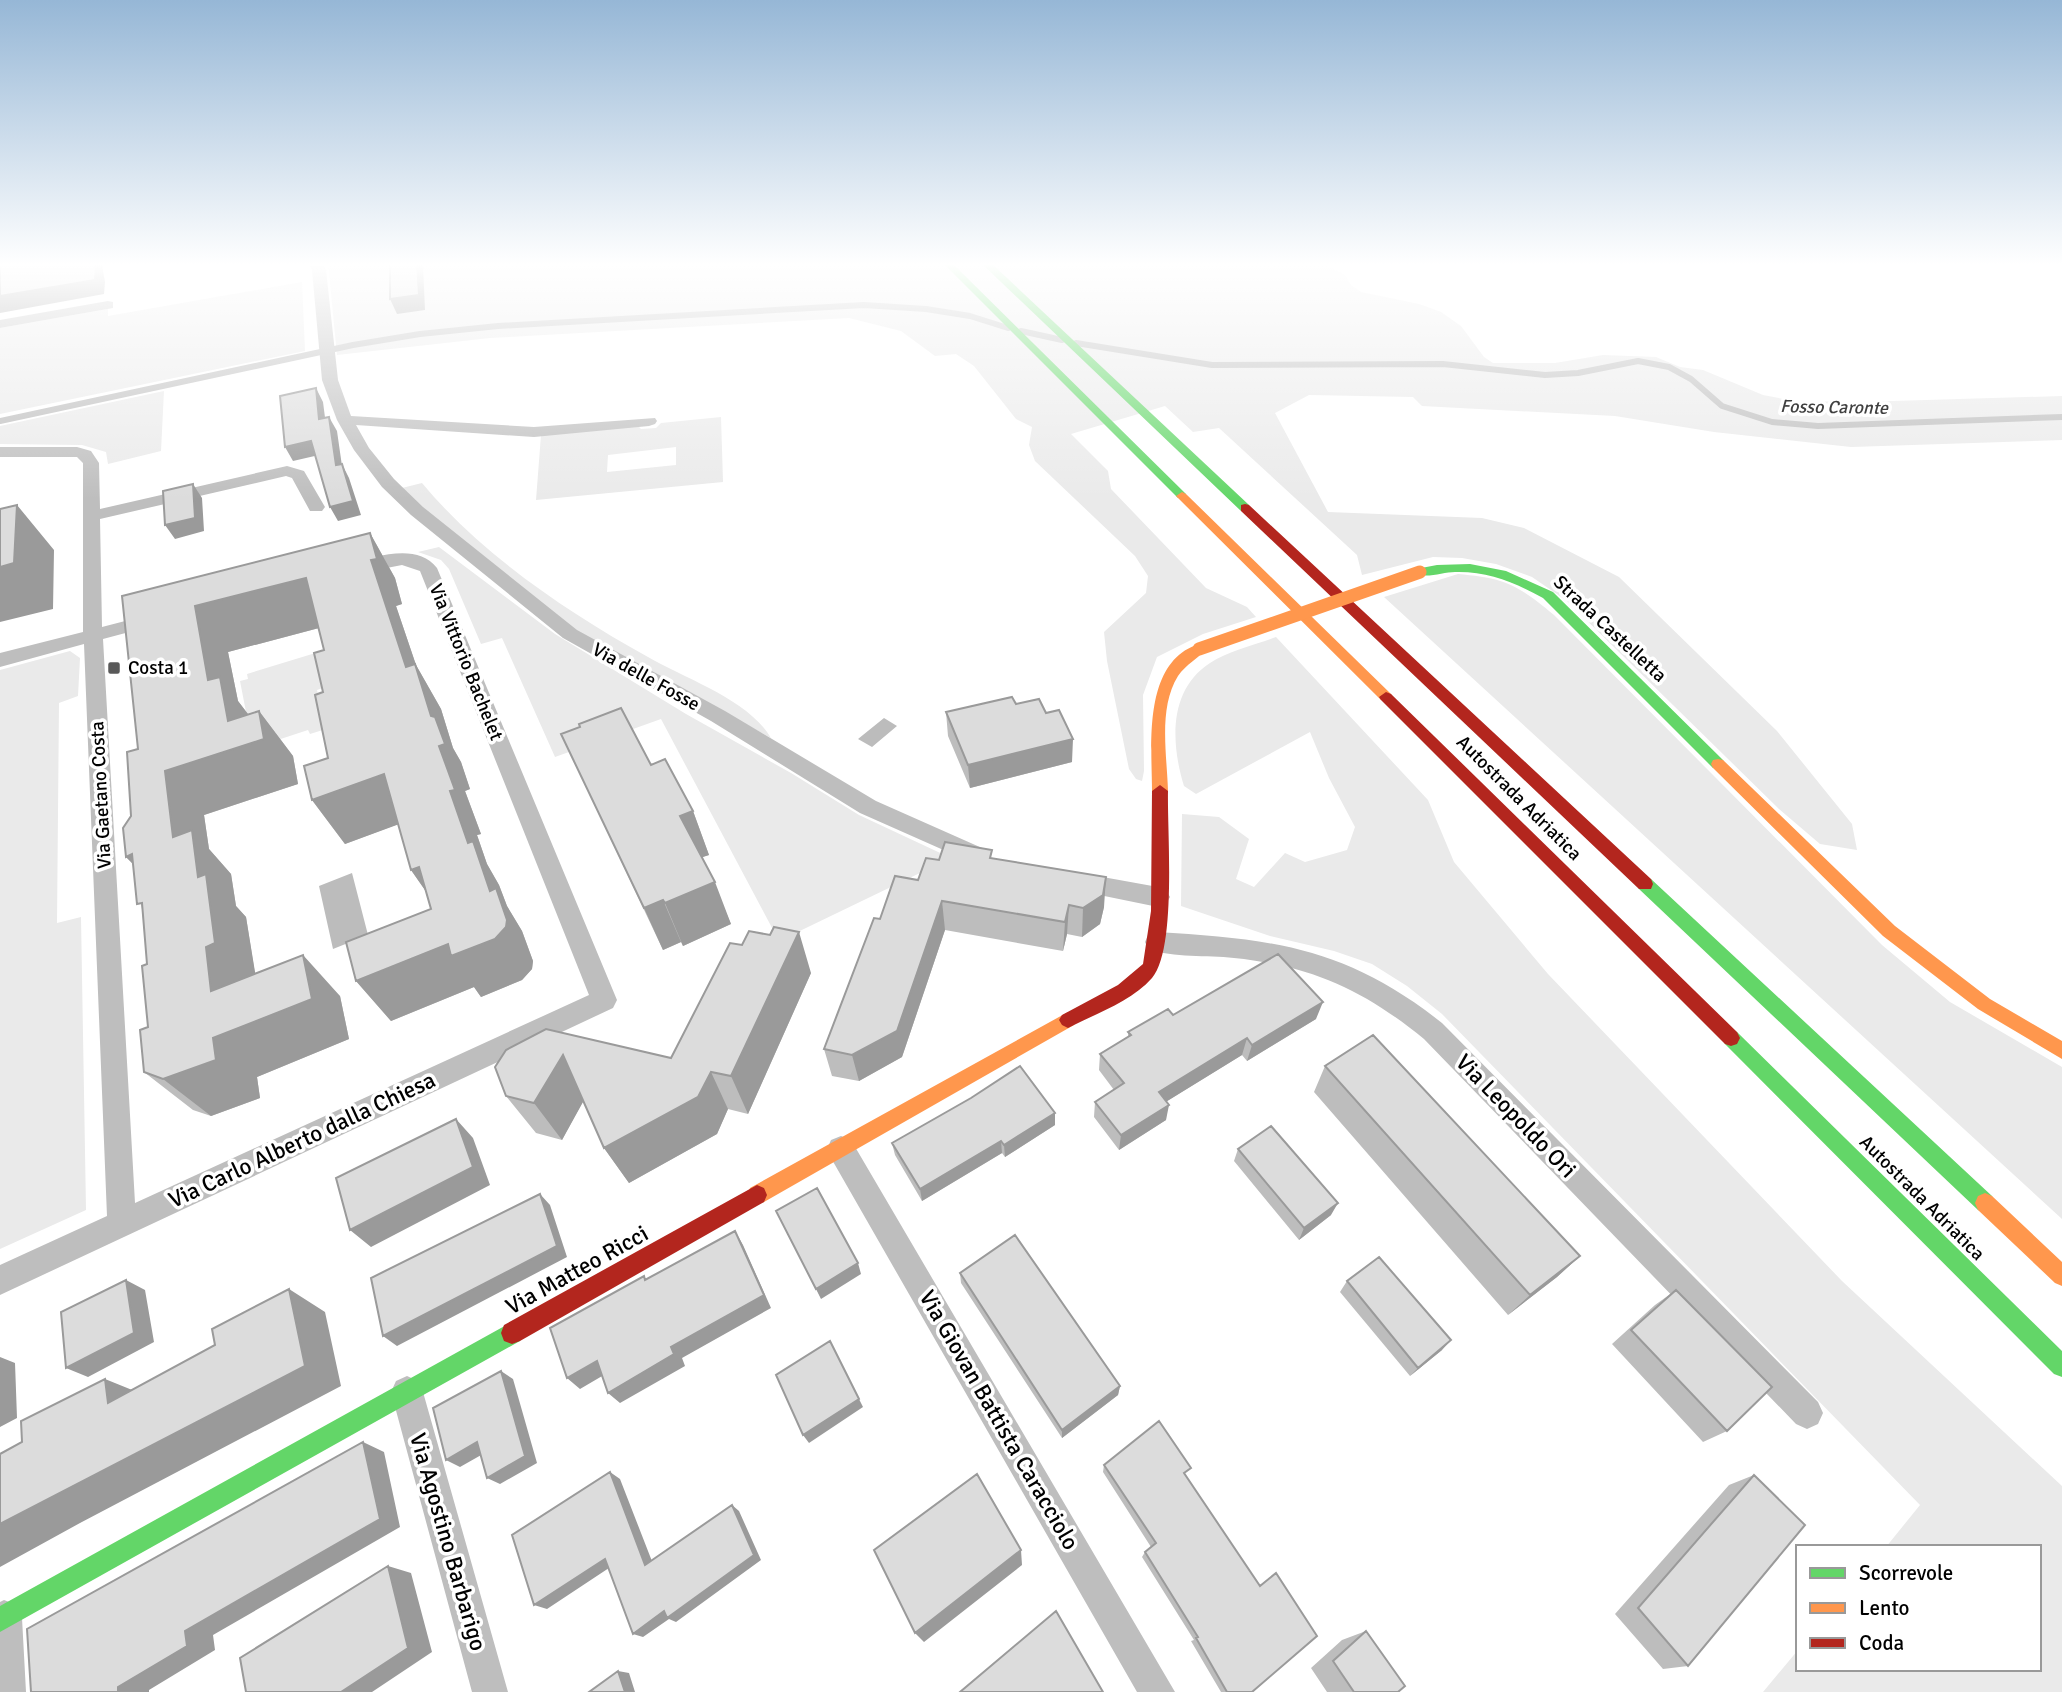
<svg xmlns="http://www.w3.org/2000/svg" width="2062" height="1692" font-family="Signika,sans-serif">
  <rect width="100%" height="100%" fill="#fff"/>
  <path fill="#eaeaea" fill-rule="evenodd" d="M328,262H1320L1345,275L1351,285L1361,292L1419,304L1441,312L1461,326L1484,357L1493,363H1555L1603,355L1656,357L1680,367L1703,370L1763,395L1794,401L1860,402L2062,396V440L1851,447L1714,432L1615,416L1422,406L1413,397L1309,395L1275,413L1328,512L1482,518L1524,528L1619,577L1777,731L1852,824L1857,850L1820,844L1779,809L1567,601L1532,577L1496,564L1462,558L1433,557L1362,575L1357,555L1219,428L1193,432L1165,406L1071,434L1108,471L1111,489L1206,588L1247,607L1256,617L1203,634L1157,657L1143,695L1144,771L1142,781L1136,779L1129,769L1107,661L1104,632L1146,593L1148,576L1135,556L1035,461L1029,445L1032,427L1016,419L974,366L956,354L935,356L901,331L849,318L490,338L337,355Z
    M302,282L305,351L0,414V328L108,309V316Z
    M164,391L161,451L108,464L106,452L82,445L0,444V426Z
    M721,417L723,482L536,500L541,435L637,425L641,429L656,428L661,423ZM676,447V465L607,472L608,455Z
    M422,483C481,554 567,612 648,657C686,679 749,700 771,738L575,630L453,535L402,488Z
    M439,547L555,634L686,714L791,773L859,815L951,858L779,941L661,719L555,757L502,638L481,644L449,569L441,560L418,552Z
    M1458,574C1505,578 1518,585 1554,615L1882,945L1950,1002L2062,1067V1219L1384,597Z
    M1276,637L1428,800L1454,862L1548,974L1842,1281L2062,1486V1692H1763L1798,1650V1669H2039V1547H1886L1920,1505L1442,1014L1407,986L1372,964L1334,951L1270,936L1181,906L1182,814L1219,817L1249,839L1236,879L1254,887L1285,853L1305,862L1347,850L1355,827L1329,778L1310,732L1196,794L1184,786C1171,744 1168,690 1210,663C1228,651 1255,645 1276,637Z
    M70,651L80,658L78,696L59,703L57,923L81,917L86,1210L0,1249V670Z
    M322,651L331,685L317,690L326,729L310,734L308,730L253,748L240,681L248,679L247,674Z"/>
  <path fill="#bcbcbc" d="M884,718L897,726L872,747L858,739Z
    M352,873L368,935L333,949L319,886Z"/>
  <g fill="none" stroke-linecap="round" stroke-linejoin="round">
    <path stroke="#bcbcbc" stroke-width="6" d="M1021,331L1062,340
      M1076,343L1212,365L1443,364L1545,375L1578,373L1638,361L1669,367L1691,379L1722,406L1772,422L1818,426L2062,417
      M0,421L353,345L420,334L498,326L864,305L926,309L970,316L1008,328"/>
    <path fill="#bebebe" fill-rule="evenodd" d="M309,262H322L326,270L338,380L351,416L534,427L655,418L657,421L655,424L649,426L534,437L356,425L369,448L394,479L423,507L577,630L725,711L876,801L982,848L985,854L982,860L974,863L966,860L860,813L711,721L563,638L411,515L382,487L354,450L337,420L322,380L312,270Z
      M108,301L113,302V308L0,328V320Z
      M0,447H77L91,451L99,463L100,509L287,466L304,471L325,507L322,511H310L292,478L286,476L100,519L102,627L156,613L163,615L166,619L163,623L103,639L135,1203L589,995L420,571L402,565L356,574L350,572L347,568L350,564C375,557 417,542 437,568L617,1000L613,1008L0,1295V1265L107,1216L84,644L0,667V653L83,632V463L77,457H0Z
      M1075,872L1158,887L1166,890L1170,897L1166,904L1158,907L1075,890L1067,888L1063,881L1067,874Z
      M1157,932C1275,939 1347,948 1442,1023L1818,1402L1823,1413L1818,1424L1807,1429L1796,1424L1424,1039C1364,990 1312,966 1234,958C1207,955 1174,958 1148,949L1145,942L1148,935Z
      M841,1136L851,1140L1175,1692H1137L831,1158L827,1149L831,1140Z
      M407,1376L418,1381L423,1392L508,1692H472L391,1392L396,1381Z
      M4,1600L17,1605L22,1618L26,1692H0V1602Z"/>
    <path fill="#63d668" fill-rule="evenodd" d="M942,262H951L1186,494V498H1178Z
      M980,262H990L1249,505V511H1241Z
      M1470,564L1506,571L1553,592L1723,760L1725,764L1723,768H1713L1543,598C1516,583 1488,571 1455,572C1443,572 1423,580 1414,572L1416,569L1437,565Z
      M1645,878L1651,879L1992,1196L1995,1203L1992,1210L1985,1213L1978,1210L1639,889L1637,884L1639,879Z
      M1731,1030L1737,1032L2062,1351V1377L2054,1374L1725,1044L1722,1038L1725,1032Z
      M512,1322L520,1325L523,1333L520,1341L0,1632V1606Z"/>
    <path fill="#ff974d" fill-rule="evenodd" d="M1182,492L1186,494L1391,694L1393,697L1391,700H1381L1178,498L1176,496Z
      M1199,644L1206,649C1198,659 1186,664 1178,676C1158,708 1167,755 1168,791L1160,797L1152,791C1152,746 1142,662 1199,644Z
      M1718,759L1723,760L1895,926L1990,999L2062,1041V1059L1978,1009L1883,936L1713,768L1711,764L1713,760Z
      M1068,1012L1074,1015L1077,1020L1074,1025L764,1202L757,1205L750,1202L747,1195L750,1188Z
      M1985,1193L1992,1196L2062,1262V1286L2055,1283L1978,1210L1975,1203L1978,1196Z"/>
    <path fill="#b3261e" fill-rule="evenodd" d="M1245,504L1249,505L1651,879L1653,884L1651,889H1639L1241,511V505Z
      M1386,692L1391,694L1737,1032L1740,1038L1737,1044L1731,1046L1725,1044L1381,700L1379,697Z
      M1160,785L1168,791C1167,831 1177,949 1152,978C1133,1000 1100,1012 1074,1025L1068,1028L1062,1025L1059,1020L1062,1015L1118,985L1143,964L1151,911L1152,791Z
      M757,1185L764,1188L767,1195L764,1202L520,1341L512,1344L504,1341L501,1333L504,1325Z"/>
    <path stroke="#ff974d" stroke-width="13" d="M1199,649L1420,572"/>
  </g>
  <path fill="#bdbdbd" d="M370,533L395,578L402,604L396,606L416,665L441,709L453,748L461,762L470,789L465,791L481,834L477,835L487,864L499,885L507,906L522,931L533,961L532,969L522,980L481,997L474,987L391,1021L356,981L431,909L427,893L411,870L398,824L345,844L312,800L328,758L323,692L324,650L319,628L228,652L238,701L248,714L259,711L293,756L298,784L204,815L209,849L231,874L236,906L246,917L255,974L340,996L349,1039L257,1077L260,1098L211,1116L193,1110L144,1072L148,1027L147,964L142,909L133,864L126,857L138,749L122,596Z
    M1016,704L1046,713L1072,762L970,788L948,736L946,712Z
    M561,734L651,765L693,811L709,855L702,857L731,924L683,946L681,942L663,950Z
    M992,859L1104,907L1100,924L1082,937L1067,934L1063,951L945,930L902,1057L859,1081L832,1076L824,1049L880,919L918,880Z
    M742,945L811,973L748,1114L728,1109L717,1134L629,1183L604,1148L583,1101L562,1140L536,1133L506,1096L671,1058Z
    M1173,1015L1316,1019L1247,1061L1242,1055L1167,1101L1166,1120L1119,1150L1094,1117L1095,1102L1114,1090L1099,1070L1100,1054L1128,1037V1032Z
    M1325,1066L1580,1256L1557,1277L1508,1315L1314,1092Z
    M1055,1125L1005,1157L1002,1153L922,1201L895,1155L892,1143Z
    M1238,1149L1331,1215L1299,1240L1234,1161Z
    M960,1273L1120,1386L1118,1395L1062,1438L961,1283Z
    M1347,1281L1442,1350L1410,1376L1340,1292Z
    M1676,1290L1727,1431L1703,1442L1612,1344L1655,1305Z
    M1104,1465L1186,1475L1252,1692H1221L1191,1641L1194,1640L1142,1557L1145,1552L1151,1547L1103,1472Z
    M1754,1475L1688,1666L1663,1669L1615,1614L1729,1485Z
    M1366,1631L1398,1692H1327L1311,1668L1342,1640Z"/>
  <path fill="#9a9a9a" d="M95,262H100L102,265L105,282L104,294L0,313V296Z
    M417,262H421L423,266L425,310L397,314L390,299Z
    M316,388L323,402L327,433L319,419Z
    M329,417L337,431L344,480L336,465Z
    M311,441L319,455L293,461L285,447Z
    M342,464L349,478L361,515L338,521L330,507Z
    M193,484L202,498L204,531L175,539L165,525Z
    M17,505L54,550L53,609L0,622V567Z
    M370,533L395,578L402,604L396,606L416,665L441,709L453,748L461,762L470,789L465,791L481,834L477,835L487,864L499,885L507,906L522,931L533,961L532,969L522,980L481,997L474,987L391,1021L356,981L490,891L468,843L450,791L431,716L406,667L371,560Z
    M306,578L334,624L228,652L238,701L254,722L259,711L293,756L298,784L204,815L209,849L231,874L236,906L246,917L257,984L303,955L340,996L349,1039L257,1077L260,1098L211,1116L163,1079L213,1038L211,991L198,877L173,837L165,771L228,721L208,680L195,606Z
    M1073,739L1072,762L970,788L968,765Z
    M384,774L413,819L345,844L312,800Z
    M693,811L709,855L697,859L680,816Z
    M132,854L169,900L126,857Z
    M419,867L441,913L411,870Z
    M1106,877L1104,907L1100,924L1082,937L1083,908Z
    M715,882L731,924L683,946L665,903Z
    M663,900L681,942L663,950L644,908Z
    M942,901L945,930L902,1057L859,1081L852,1055Z
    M1069,905L1067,934L1063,951L1065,922Z
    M799,932L811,973L748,1114L731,1076Z
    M1323,1002L1316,1019L1247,1061L1252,1045Z
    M1247,1038L1242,1055L1156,1108L1159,1092Z
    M563,1055L588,1093L562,1140L534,1103Z
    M711,1072L728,1109L717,1134L629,1183L604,1148Z
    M1169,1105L1166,1120L1119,1150L1121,1135Z
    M1055,1113V1125L1005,1157L1004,1145Z
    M456,1119L473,1138L490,1185L371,1247L350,1230Z
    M1001,1141L1002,1153L922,1201L920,1189Z
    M540,1194L550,1205L567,1257L397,1346L383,1336Z
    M1338,1203L1331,1215L1299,1240L1304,1228Z
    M735,1231L743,1245L771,1308L682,1358L685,1366L620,1403L608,1393L671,1347Z
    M1580,1256L1557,1277L1508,1315L1530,1295Z
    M858,1263L861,1274L821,1299L816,1289Z
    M126,1280L145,1290L154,1342L88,1377L66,1368Z
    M289,1289L325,1312L341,1386L80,1523L0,1567V1524Z
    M1451,1340L1442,1350L1410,1376L1418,1368Z
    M0,1357L15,1363L17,1418L0,1427Z
    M597,1361L609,1372L580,1389L567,1378Z
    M501,1371L513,1379L537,1463L500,1484L487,1478Z
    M105,1379L152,1398L108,1403Z
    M1120,1386L1118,1395L1062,1438V1430Z
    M859,1399L863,1407L809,1443L803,1435Z
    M363,1442L384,1452L400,1527L213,1635L215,1650L149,1690V1692H118V1687L185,1631Z
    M477,1442L490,1450L460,1467L446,1460Z
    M610,1472L620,1479L655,1569L645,1565Z
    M732,1505L739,1511L761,1560L676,1622L669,1619L643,1637L633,1634Z
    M1021,1550L1022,1565L924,1642L915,1633Z
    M605,1559L615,1564L547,1609L534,1605Z
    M388,1566L411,1573L432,1652L372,1692H341Z
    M618,1671L629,1673L635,1692H625Z"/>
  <path fill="#dcdcdc" stroke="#9a9a9a" stroke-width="2" d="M0,262H95L96,268L95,280L0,296Z
    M390,262H417L419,295L390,299Z
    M316,388L319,419L329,417L336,465L342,464L353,501L330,507L311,441L285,447L280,396Z
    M193,484L195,518L165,525L163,491Z
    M17,505L14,563L0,567V509Z
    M370,533L377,559L371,560L406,667L415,664L431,716L435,717L445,744L439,746L455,790L450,791L468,843L473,841L490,891L496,888L507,920L506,927L495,939L451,956L448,944L356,981L346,942L431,909L419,867L411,870L384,774L312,800L304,766L328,758L315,695L323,692L314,653L324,650L306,578L195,606L208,680L220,677L228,721L259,711L264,739L165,771L173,837L192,830L198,877L206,874L215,943L206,947L211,991L303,955L312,999L213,1038L216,1060L163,1079L144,1072L140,1030L148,1027L142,966L147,964L142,903L137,904L132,854L126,857L123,828L131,816L127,752L138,749L122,596Z
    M1012,697L1016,704L1039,699L1046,713L1059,710L1073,739L968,765L946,712Z
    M621,708L651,765L665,759L693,811L680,816L715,882L665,903L663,900L644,908L561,734L580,727L579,724Z
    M945,842L992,850L990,858L1106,877L1103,895L1083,908L1069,905L1065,922L942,901L897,1031L852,1055L824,1049L874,918L880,919L895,876L918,880L926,858L939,860Z
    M774,927L799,932L731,1076L711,1072L698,1097L604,1148L563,1055L534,1103L506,1096L495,1067L506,1050L546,1029L671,1058L730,943L742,945L749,931L770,935Z
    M1278,954L1323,1002L1252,1045L1247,1038L1159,1092L1169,1105L1121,1135L1095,1102L1124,1083L1100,1054L1131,1035L1128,1032L1168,1009L1173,1015Z
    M1373,1035L1580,1256L1530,1295L1325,1066Z
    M1020,1066L1055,1113L1004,1145L1001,1141L920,1189L892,1143L971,1098Z
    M456,1119L473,1167L350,1230L336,1178Z
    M1271,1126L1338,1203L1304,1228L1238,1149Z
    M817,1188L858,1263L816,1289L776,1211Z
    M540,1194L557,1246L383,1336L371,1278Z
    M735,1231L764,1295L671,1347L674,1354L608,1393L597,1361L567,1378L550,1328L644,1276L645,1280Z
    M1015,1235L1120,1386L1062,1430L960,1273Z
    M1379,1257L1451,1340L1418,1368L1347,1281Z
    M126,1280L134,1333L66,1368L61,1312Z
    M289,1289L305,1366L0,1524V1454L22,1442L21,1421L105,1379L108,1403L215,1345L212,1329Z
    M1676,1290L1772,1387L1727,1431L1631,1330Z
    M830,1341L859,1399L803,1435L776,1375Z
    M501,1371L525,1456L487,1478L477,1442L446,1460L433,1408Z
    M1159,1421L1191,1468L1184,1473L1260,1586L1276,1573L1317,1636L1252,1692H1227L1196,1638L1198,1637L1145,1552L1156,1543L1104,1465Z
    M363,1442L380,1519L185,1631L187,1646L118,1687V1692H31L27,1629Z
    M610,1472L645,1565L732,1505L754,1555L667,1618L664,1611L633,1634L605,1559L534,1605L512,1535Z
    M977,1474L1021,1550L915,1633L874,1550Z
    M1754,1475L1805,1525L1688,1666L1638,1608Z
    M388,1566L408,1648L341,1692H246L240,1658Z
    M1056,1611L1103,1692H960Z
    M1366,1631L1405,1686L1398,1692H1354L1333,1661Z
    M618,1671L625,1692H589Z"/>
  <linearGradient id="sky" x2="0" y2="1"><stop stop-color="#96b7d6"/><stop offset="0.53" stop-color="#fff"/><stop offset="1" stop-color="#fff" stop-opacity="0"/></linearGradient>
  <rect width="2062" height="499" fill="url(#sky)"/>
  <rect fill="#595959" stroke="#fff" stroke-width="2.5" x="107" y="661" width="14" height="14" rx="3.5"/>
  <g text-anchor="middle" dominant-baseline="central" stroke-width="7" stroke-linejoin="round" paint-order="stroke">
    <g font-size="18" font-style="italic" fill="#404040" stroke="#fff">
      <text transform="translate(1834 407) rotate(1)">Fosso Caronte</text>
    </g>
    <g font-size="19" fill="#000" stroke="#fff">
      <text transform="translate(1610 629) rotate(43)">Strada Castelletta</text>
      <text transform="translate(466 662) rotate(68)">Via Vittorio Bachelet</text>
      <text transform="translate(646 677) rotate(29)">Via delle Fosse</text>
      <text transform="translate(101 795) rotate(-93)">Via Gaetano Costa</text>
      <text transform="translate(1519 798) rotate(45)">Autostrada Adriatica</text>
      <text transform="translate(1922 1198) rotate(45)">Autostrada Adriatica</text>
    </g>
    <g font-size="19" fill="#000" stroke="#fff" text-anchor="start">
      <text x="128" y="668">Costa 1</text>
    </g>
    <g font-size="23" fill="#000" stroke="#fff">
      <text transform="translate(1516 1116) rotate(46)">Via Leopoldo Ori</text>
      <text transform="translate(302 1140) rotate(-25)">Via Carlo Alberto dalla Chiesa</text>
      <text transform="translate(577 1270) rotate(-29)">Via Matteo Ricci</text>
      <text transform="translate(999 1420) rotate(60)">Via Giovan Battista Caracciolo</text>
      <text transform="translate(448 1542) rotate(74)">Via Agostino Barbarigo</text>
    </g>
  </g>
  <rect x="1796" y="1545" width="245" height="126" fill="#ffffff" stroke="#999999" stroke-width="2"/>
  <rect x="1810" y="1568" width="35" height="10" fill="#63d668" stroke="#999999" stroke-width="2"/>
  <text x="1859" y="1580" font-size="21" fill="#000000">Scorrevole</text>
  <rect x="1810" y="1603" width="35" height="10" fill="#ff974d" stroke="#999999" stroke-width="2"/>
  <text x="1859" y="1615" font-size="21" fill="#000000">Lento</text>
  <rect x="1810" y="1638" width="35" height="10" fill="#b3261e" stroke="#999999" stroke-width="2"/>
  <text x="1859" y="1650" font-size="21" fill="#000000">Coda</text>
</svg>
